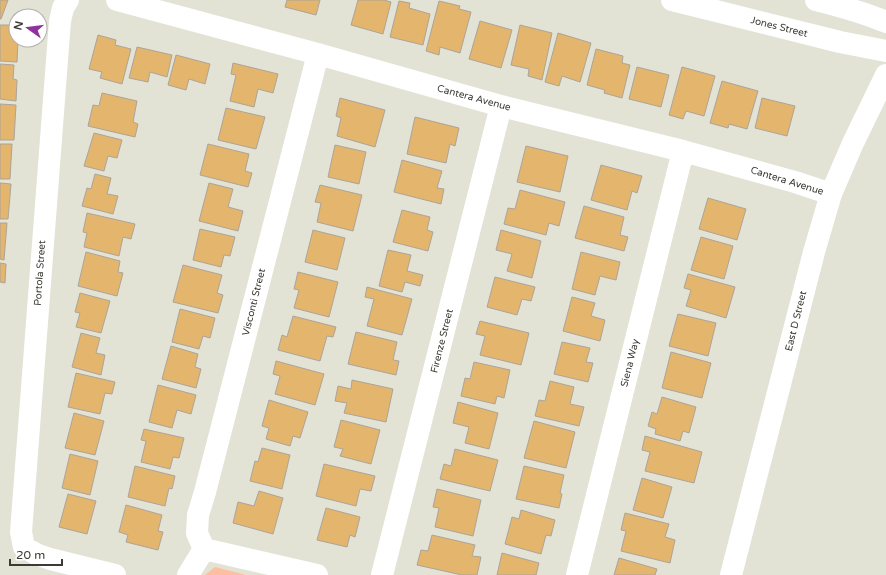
<svg xmlns="http://www.w3.org/2000/svg" width="886" height="575" font-family="'Varela Round',sans-serif">
  <rect width="100%" height="100%" fill="#e2e2d5"/>
  <path fill="#fdbf9f" d="M215,567L246,575H205Z"/>
  <path fill="#e3b56d" stroke="#aca499" d="M0,0H8L1,19H0Z
    M287,0H320L316,15L285,7Z
    M358,0H384L391,2L383,34L351,25Z
    M399,1L410,3L409,8L430,14L423,45L390,37Z
    M439,1L460,6L459,9L471,12L460,53L440,47L439,55L426,51Z
    M480,21L512,30L501,68L469,59Z
    M0,25H16V40H18L17,62L0,61Z
    M520,25L552,33L542,80L528,76L529,69L511,65Z
    M558,33L591,43L580,82L562,76L559,86L545,82Z
    M98,35L116,40L115,45L131,49L122,84L100,78L102,72L89,69Z
    M137,47L172,55L167,77L150,72L148,82L129,78Z
    M596,49L623,56L622,63L630,65L622,98L604,93L605,90L587,85Z
    M176,55L210,64L205,84L189,79L186,90L168,85Z
    M233,63L278,74L273,93L258,89L254,107L230,101L236,75L231,74Z
    M0,64L14,65L13,79L17,80L16,101L0,99Z
    M637,67L669,75L661,107L629,99Z
    M682,67L715,76L704,116L686,111L683,119L669,115Z
    M722,81L758,91L747,129L729,124L728,128L710,123Z
    M102,93L137,101L133,122L138,124L135,137L88,126L93,105L99,106Z
    M340,98L385,110L375,147L337,136L341,118L336,116Z
    M762,98L795,106L787,136L755,128Z
    M0,104L16,105L14,140H0Z
    M226,108L265,117L256,149L218,140Z
    M415,117L459,128L455,146L450,144L446,163L407,154Z
    M94,133L122,140L117,158L108,156L104,171L84,166Z
    M0,144H12L10,179H0Z
    M208,144L249,154L245,171L252,173L248,187L200,175Z
    M335,145L366,152L359,184L328,177Z
    M526,146L568,156L560,192L517,182Z
    M402,160L442,171L437,188L444,189L441,204L394,192Z
    M601,165L642,176L637,193L632,191L627,210L591,200Z
    M95,174L111,178L107,194L118,196L113,214L82,206L87,188L91,189Z
    M0,183L11,184L8,219H0Z
    M209,183L233,189L228,207L243,211L238,231L199,221Z
    M320,185L362,195L353,231L317,222L321,203L315,202Z
    M520,190L565,202L559,226L549,223L546,235L504,224L508,208L515,209Z
    M708,198L746,209L737,240L699,229Z
    M584,206L624,217L620,235L628,237L624,251L575,238Z
    M402,210L430,217L427,230L433,232L428,251L393,242Z
    M87,213L135,224L131,239L123,237L119,256L84,247L87,233L83,232Z
    M0,223H7L4,260L0,259Z
    M200,229L235,237L230,256L224,255L221,267L193,260Z
    M313,230L345,238L337,270L305,262Z
    M501,230L541,241L532,278L507,271L512,254L496,250Z
    M701,237L733,246L724,279L691,270Z
    M388,250L411,255L407,271L423,275L420,286L405,282L402,292L379,286Z
    M86,252L120,261L118,272L123,273L117,296L78,286Z
    M581,252L620,262L616,280L600,276L595,295L572,289Z
    M0,263L6,264L5,283L0,282Z
    M183,265L222,275L217,293L223,295L218,313L173,302Z
    M298,272L338,282L329,317L294,308L299,290L294,289Z
    M688,274L735,287L726,318L686,306L691,290L684,288Z
    M495,277L535,287L531,301L522,299L517,315L487,307Z
    M367,287L412,299L402,335L367,326L374,299L365,297Z
    M80,293L110,301L101,333L76,327L80,313L75,312Z
    M572,297L595,303L591,316L605,320L600,341L563,331Z
    M180,309L215,318L210,338L203,336L199,349L172,342Z
    M678,314L716,323L708,356L669,346Z
    M293,316L336,327L333,337L327,336L320,361L278,350L282,335L287,337Z
    M480,321L529,333L521,365L480,355L485,336L476,334Z
    M356,332L397,342L393,360L399,361L396,375L348,364Z
    M81,333L100,338L96,353L105,355L101,375L72,367Z
    M562,342L590,348L586,362L593,363L588,382L554,374Z
    M171,346L198,354L195,367L201,369L196,388L162,379Z
    M671,352L711,363L702,398L662,388Z
    M276,361L324,374L315,405L275,394L280,376L273,374Z
    M474,362L510,370L504,398L497,396L495,404L461,396L465,378L470,379Z
    M76,373L115,382L112,394L105,393L100,414L68,407Z
    M352,380L393,389L386,422L344,413L347,403L335,401L338,386L351,389Z
    M550,381L574,387L570,404L584,407L579,426L535,416L539,400L545,401Z
    M158,385L196,395L191,414L177,410L172,428L149,422Z
    M662,397L696,407L689,433L683,431L680,441L655,434L656,429L648,426L652,412L657,414Z
    M269,400L308,412L300,438L293,436L290,446L266,439L269,428L262,426Z
    M458,402L498,413L489,449L465,443L469,427L453,423Z
    M74,413L104,421L95,455L65,448Z
    M341,420L380,430L371,464L340,456L343,449L334,447Z
    M534,421L575,432L566,468L524,458Z
    M144,429L184,438L179,458L173,457L170,469L141,462L146,441L141,440Z
    M645,436L702,452L694,483L645,471L650,452L642,450Z
    M262,448L290,455L282,489L250,481L255,461L258,462Z
    M455,449L498,460L490,491L440,479L444,464L451,466Z
    M70,454L98,461L90,495L62,488Z
    M324,464L375,476L371,491L360,489L356,506L316,496Z
    M135,466L175,476L172,489L169,488L165,506L128,497Z
    M524,466L564,475L560,493L562,494L559,508L516,499Z
    M642,478L672,487L663,518L633,510Z
    M437,489L481,500L473,536L435,527L439,508L433,507Z
    M259,491L283,498L273,534L233,523L238,502L254,506Z
    M68,494L96,501L87,534L59,527Z
    M126,505L162,515L158,531L163,532L158,550L126,542L128,535L119,532Z
    M326,508L360,517L355,537L350,535L347,547L317,540Z
    M521,510L555,520L551,536L546,535L541,554L505,544L512,517L519,519Z
    M625,513L669,524L665,537L675,540L670,563L621,551L626,531L621,530Z
    M432,535L475,545L472,556L481,557L477,575H462L417,565L421,550L428,551Z
    M502,553L539,563L536,575H497Z
    M619,558L657,569L655,575H614Z"/>
  <g fill="none" stroke-linecap="round" stroke-linejoin="round">
    <path stroke="#fff" stroke-width="22" d="M68,0L63,8L60,21L21,532L24,547L36,554L50,559L115,575
      M117,0L318,54L501,106L683,151L795,182L831,194
      M672,0L840,42L886,51
      M816,0C840,6 863,12 886,22
      M204,549L197,533L198,515L205,492L318,54
      M188,575L204,549L317,575
      M382,575L501,106
      M577,575L683,151"/>
    <path stroke="#fff" stroke-width="22" d="M731,575L814,252L831,194L853,143L886,75"/>
  </g>
  <g text-anchor="middle" dominant-baseline="central" stroke-width="4" stroke-linejoin="round" paint-order="stroke">
    <g font-size="10" fill="#3b3a35" stroke="#fff">
      <text transform="translate(779 27) rotate(14)">Jones Street</text>
      <text transform="translate(474 98) rotate(15)">Cantera Avenue</text>
      <text transform="translate(787 181) rotate(17)">Cantera Avenue</text>
      <text transform="translate(40 273) rotate(-86)">Portola Street</text>
      <text transform="translate(254 302) rotate(-76)">Visconti Street</text>
      <text transform="translate(796 321) rotate(-76)">East D Street</text>
      <text transform="translate(442 341) rotate(-76)">Firenze Street</text>
      <text transform="translate(630 363) rotate(-76)">Siena Way</text>
    </g>
  </g>
  <g transform="translate(28 28) rotate(284)"><circle r="19" fill="#ffffff" stroke="#b1b0ae"/>
  <path d="M0-3L7 15L0 10L-7 15Z" fill="#8e329d"/>
  <text y="-6" font-size="11" font-weight="bold" text-anchor="middle" fill="#3b3a35">N</text>
  </g>
  <path d="M10 559v6h52v-6" fill="none" stroke="#3b3a35" stroke-width="2"/>
  <text x="16" y="559" font-size="12" fill="#3b3a35" stroke="#ffffff" stroke-width="3" paint-order="stroke">20 m</text>
</svg>
